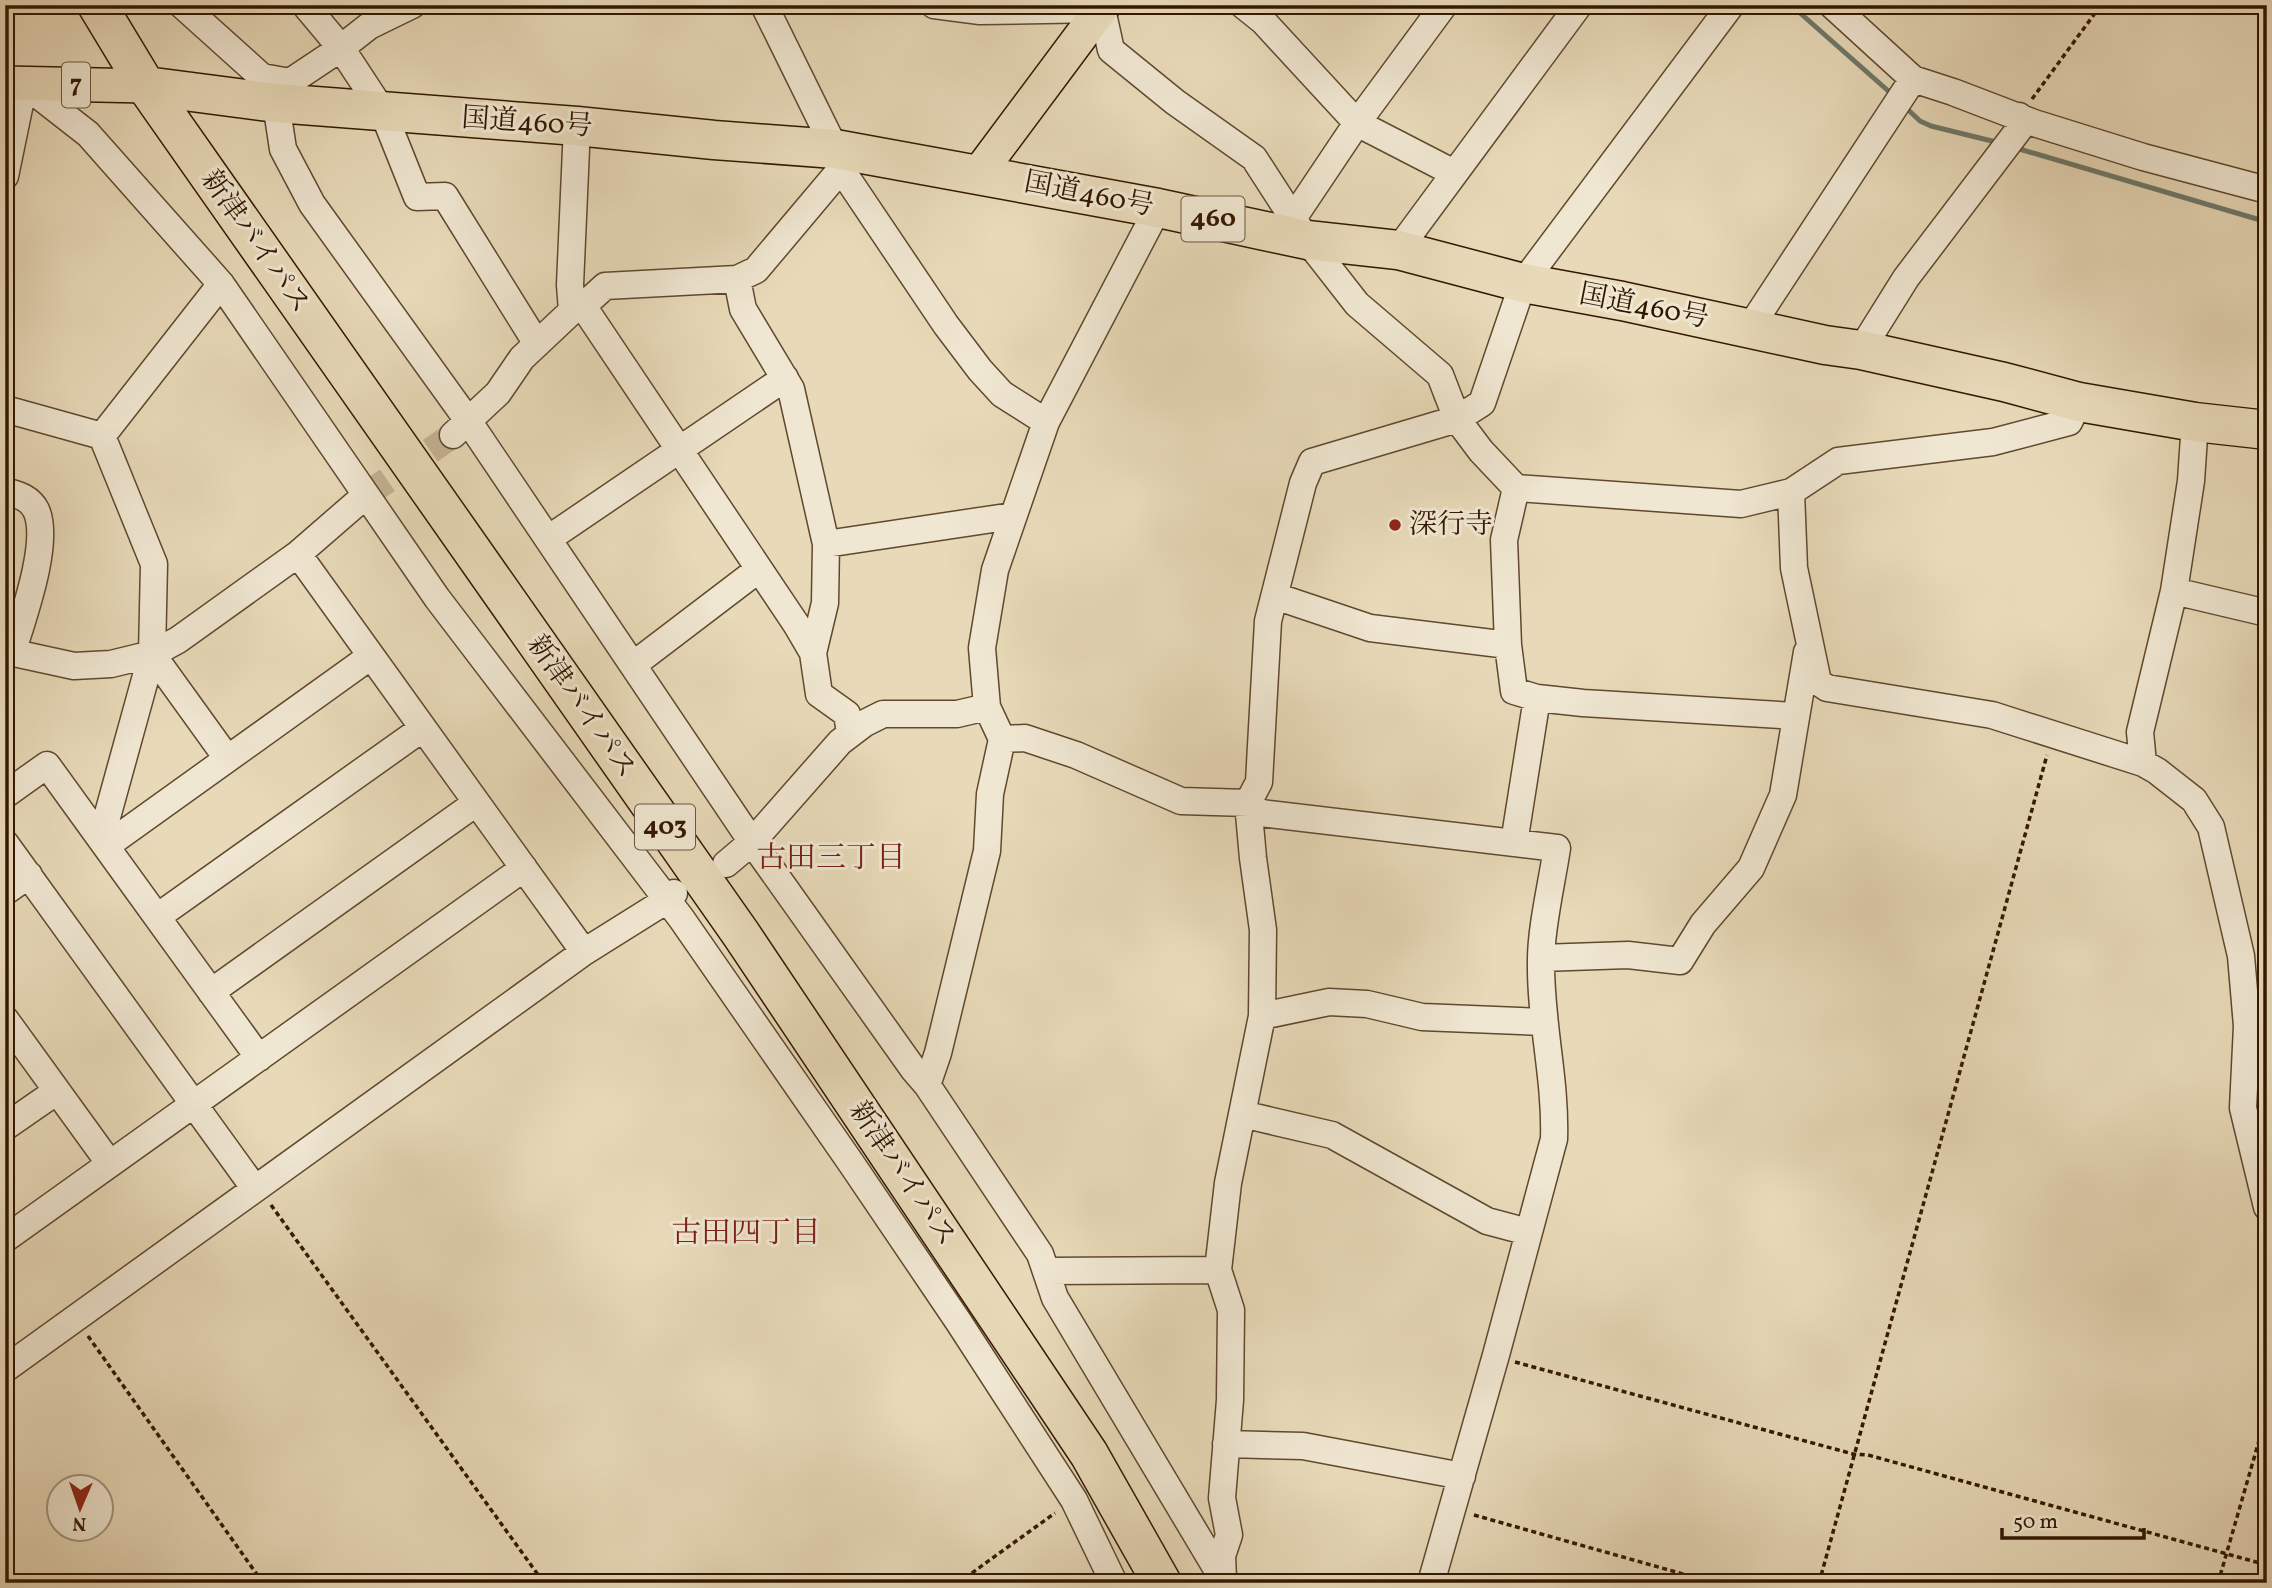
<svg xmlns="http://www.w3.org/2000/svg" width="2272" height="1588" font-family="Vollkorn,'Noto Serif JP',serif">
  <rect width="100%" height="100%" fill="#e8dab9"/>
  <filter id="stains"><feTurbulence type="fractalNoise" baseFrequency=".00286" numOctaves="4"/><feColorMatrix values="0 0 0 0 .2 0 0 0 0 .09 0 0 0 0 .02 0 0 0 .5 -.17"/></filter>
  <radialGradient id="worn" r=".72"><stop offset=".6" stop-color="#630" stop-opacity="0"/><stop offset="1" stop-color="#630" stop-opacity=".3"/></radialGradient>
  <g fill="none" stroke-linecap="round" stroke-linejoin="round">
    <path stroke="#6f796b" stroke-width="5" d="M1791,5L1894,96
      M1903,105L1920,121L1931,126L2000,143
      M2016,148L2267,222"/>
    <path stroke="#c4b394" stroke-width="26" stroke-dasharray="26 13" stroke-linecap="butt" d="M366,495L453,435"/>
    <g stroke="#60482e" stroke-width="29">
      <path id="minor" d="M182,5L262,77L290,82L341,48L369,26L412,5
        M305,5L341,48L383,112L417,197L445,196L537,344
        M764,5L835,149L841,169L946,325L980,370L1002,394L1046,422
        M934,5L980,11L1102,9
        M1098,5L1102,9L1111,50L1175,102L1254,158L1307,240L1357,304L1440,375L1457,419L1481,451L1516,488L1741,504L1791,492L1838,461L1993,442L2069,422L2079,402
        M1243,5L1263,21L1357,123L1454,173
        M1832,5L1913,79L1953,92L2034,123L2143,157L2267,190
        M276,103L283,149L312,204L469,422L752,842L914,1070L927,1085L1040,1254L1055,1298L1224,1581
        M5,176L24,84L88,134L221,284L437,598L681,918L851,1163L958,1321L1074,1500L1114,1583
        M1294,217L1357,123L1444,5
        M1398,250L1579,5
        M737,279L743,309L791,389L826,544L825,603L813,653
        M583,306L796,624L813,653L819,694L847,714L850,733
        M572,311L570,285L577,126
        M1749,329L1913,79
        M1861,350L1906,278L2020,128L2019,116
        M5,409L102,436
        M453,435L498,393L522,358L572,311L583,306L605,286L737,279L756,270L841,169
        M102,436L221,284
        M1516,488L1504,540L1508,645L1514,691L1537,698L1583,703L1795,716
        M5,491C18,495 29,497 36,510C51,542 22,620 12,653
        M1791,492L1794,568L1818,682L1827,688L1992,715L2143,763L2157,771L2194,800L2211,827L2241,956L2247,1026L2243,1108L2267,1207
        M548,539L785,378
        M826,544L1013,516
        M298,554L584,952
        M2174,591L2267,613
        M1275,596L1370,628L1508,645
        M5,651L74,666L111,664L152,654L178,640L298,554L366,495
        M152,654L227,758
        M633,665L759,569
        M1002,739L1025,738L1076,755L1181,801L1248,803L1261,813L1557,848C1552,882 1541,927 1541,960C1540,1021 1556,1078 1554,1139L1496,1355L1431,1583
        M2143,763L2140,732L2174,591L2191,481L2195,422
        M5,795L47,765L259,1058
        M101,839L152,654L154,564L102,436
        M5,843L255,1189
        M1514,843L1537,698
        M106,846L371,656
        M726,864L752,842L840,742L865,723L883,714H957L987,707
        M5,892L29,875
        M157,917L423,728
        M1541,958L1628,955L1680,961L1703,924L1751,868L1783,795L1807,652
        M211,992L476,803
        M1262,1016L1329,1002L1367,1004L1422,1017L1543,1022
        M5,1019L110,1164
        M927,1085L938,1053L987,851L990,794L1002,739L987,707L982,648L995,570L1046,422L1158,208
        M1242,1114L1332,1135L1487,1221L1528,1232
        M5,1127L57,1091
        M5,1239L524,868
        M1047,1271L1218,1270
        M5,1369L584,952L667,900L674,893
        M1226,1444L1303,1446L1462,1476
        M1223,1579L1222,1556L1229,1535L1222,1498L1230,1400L1231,1310L1218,1270L1228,1183L1262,1016L1263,930L1253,858L1248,803L1259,782L1268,621L1303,483L1312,462L1457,419L1482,403L1523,283L1731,5"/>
    </g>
    <g stroke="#321700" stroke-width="36">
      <path id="major" d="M5,83L146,86
        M978,174L1104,5"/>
    </g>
    <g stroke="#321700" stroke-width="41">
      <path id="highway" d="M97,5L146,86L741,934L1089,1454L1162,1583
        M146,86L276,103L577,126L714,140L835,149L1158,208L1307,240L1398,250L1523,283L1622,301L1825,345L1861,350L2004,382L2079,402L2195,422L2267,430"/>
    </g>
    <path stroke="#321700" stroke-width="3.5" stroke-dasharray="5 3.5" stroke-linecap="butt" d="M2032,99L2101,5
      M271,1205L544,1583
      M88,1336L263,1583
      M1515,1362L1853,1454L1868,1455L2267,1565
      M1474,1515L1715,1583
      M958,1583L1055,1513
      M1819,1583L2047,755
      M2218,1583L2267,1413"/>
    <use href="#minor" stroke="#f0e7d2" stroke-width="26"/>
    <use href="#major" stroke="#e8dab9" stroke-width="33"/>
    <use href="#highway" stroke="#e8dab9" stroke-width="38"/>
  </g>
  <circle fill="#8f2418" stroke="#f0e7d2" stroke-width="2.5" cx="1395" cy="525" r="7"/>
  <g text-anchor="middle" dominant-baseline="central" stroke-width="6" stroke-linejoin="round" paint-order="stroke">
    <g fill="#f0e7d2" stroke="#6b553f" stroke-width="2">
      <rect x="62" y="62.5" width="28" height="45" rx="5"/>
      <rect x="1181.5" y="196.5" width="63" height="45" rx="5"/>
      <rect x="635" y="804.5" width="60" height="45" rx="5"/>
    </g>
    <g font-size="26" font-weight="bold" fill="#321700">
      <text x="76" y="85">7</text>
      <text x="1213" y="219">460</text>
      <text x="665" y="827">403</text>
    </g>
    <g font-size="28" fill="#321700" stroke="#f0e7d2">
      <text transform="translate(527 123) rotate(4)">国道460号</text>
      <text transform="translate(1089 195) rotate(11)">国道460号</text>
      <text transform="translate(255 242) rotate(55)">新津バイパス</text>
      <text transform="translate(1644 307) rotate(11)">国道460号</text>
      <text transform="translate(581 707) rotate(55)">新津バイパス</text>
      <text transform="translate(902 1174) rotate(56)">新津バイパス</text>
    </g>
    <g font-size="28" fill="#321700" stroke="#f0e7d2" text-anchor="start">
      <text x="1409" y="525">深行寺</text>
    </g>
    <g font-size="30" fill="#7a1f14" stroke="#f0e7d2">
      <text x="831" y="859">古田三丁目</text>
      <text x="746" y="1234">古田四丁目</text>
    </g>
  </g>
  <rect width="2272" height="1588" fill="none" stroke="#e8dab9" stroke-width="28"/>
  <rect x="7" y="7" width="2258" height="1574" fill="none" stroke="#321700" stroke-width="3.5"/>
  <rect x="14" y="14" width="2244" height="1560" fill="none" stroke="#321700" stroke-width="2"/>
  <g transform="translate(80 1508) rotate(182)"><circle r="33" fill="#f0e7d2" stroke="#a4947e" stroke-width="2"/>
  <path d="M0-5L12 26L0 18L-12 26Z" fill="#8f2418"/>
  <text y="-10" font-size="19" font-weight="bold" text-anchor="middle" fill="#321700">N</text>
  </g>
  <path d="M2002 1528v10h142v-10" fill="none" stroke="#321700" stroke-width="3.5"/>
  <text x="2013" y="1528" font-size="21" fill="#321700" stroke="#f0e7d2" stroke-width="5" paint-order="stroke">50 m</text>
  <rect width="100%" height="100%" filter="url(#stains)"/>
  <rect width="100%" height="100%" fill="url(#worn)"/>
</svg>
